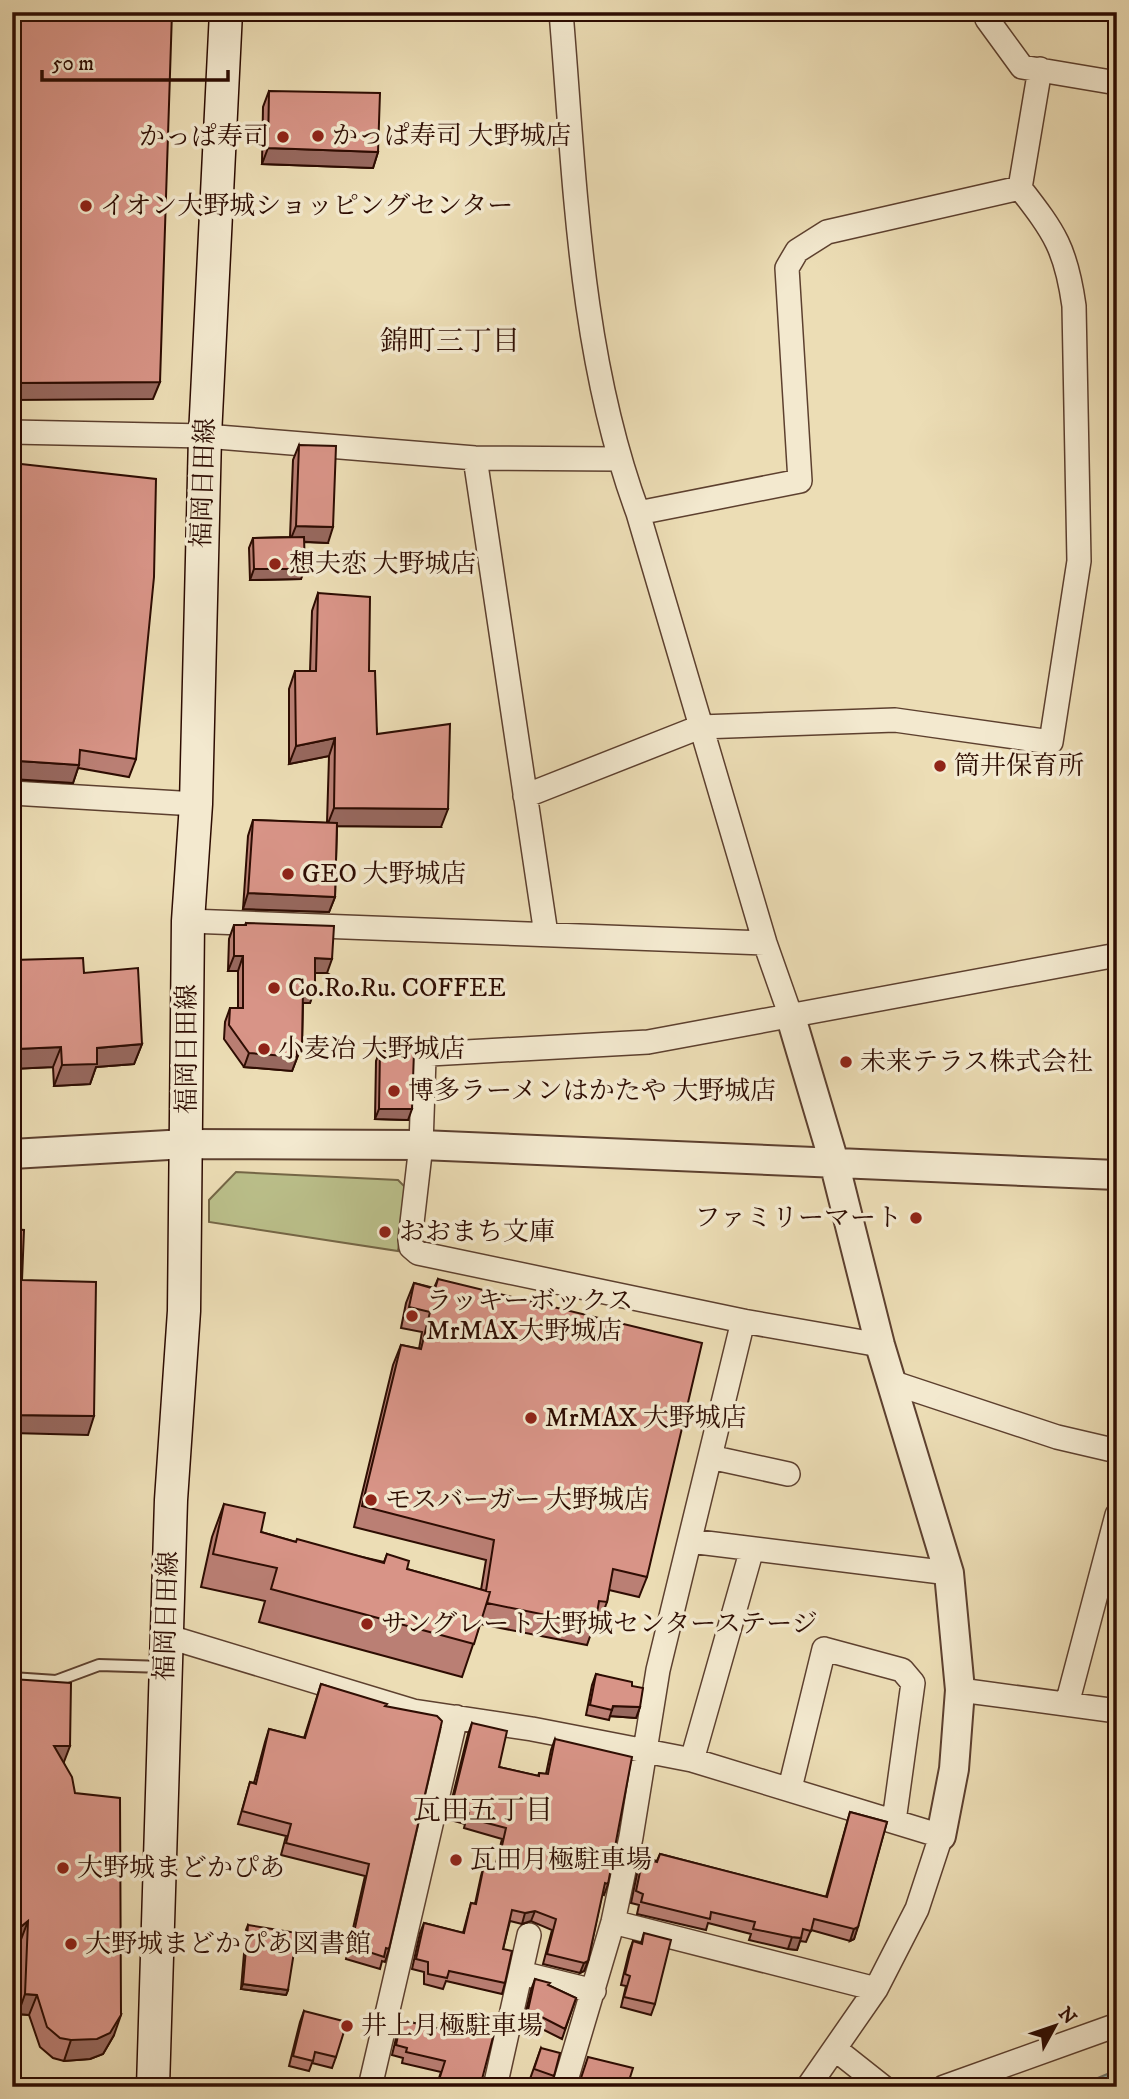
<svg xmlns="http://www.w3.org/2000/svg" width="1129" height="2099" font-family="'IM FELL DW Pica','Noto Serif JP',serif">
  <rect width="100%" height="100%" fill="#ecddb5"/>
  <filter id="stains"><feTurbulence type="fractalNoise" baseFrequency=".00286" numOctaves="4"/><feColorMatrix values="0 0 0 0 .2 0 0 0 0 .09 0 0 0 0 .02 0 0 0 .5 -.17"/></filter>
  <radialGradient id="worn" r=".72"><stop offset=".6" stop-color="#630" stop-opacity="0"/><stop offset="1" stop-color="#630" stop-opacity=".3"/></radialGradient>
  <path fill="#bbc08b" stroke="#746646" stroke-width="2" d="M236,1172L398,1180L407,1189L398,1251L209,1222V1200Z"/>
  <path fill="#9abbb4" stroke="#6e756d" stroke-width="2" d="M1117,2070V2087H1076Z"/>
  <g fill="none" stroke-linecap="round" stroke-linejoin="round">
    <g stroke="#5d402f" stroke-width="14">
      <path id="service" d="M12,1678L56,1681L99,1665L164,1667"/>
    </g>
    <g stroke="#5d402f" stroke-width="26">
      <path id="minor" d="M561,12C575,179 579,354 638,513L765,943L790,1014
        M987,12V19L1022,67L1117,83
        M12,432L205,436L475,458L618,459
        M475,458L546,934
        M638,513L800,481L787,268L797,251L827,232L1020,188
        M12,793L196,804
        M525,796L700,727L895,720L1051,742L1079,561L1074,306C1066,249 1055,233 1020,188L1040,69
        M188,921L765,943
        M880,1345L743,1321L418,1253L411,1247L410,1240L421,1145L424,1058L430,1054L648,1042L1117,955
        M894,1383L1057,1437L1117,1451
        M710,1457L788,1474
        M690,1541L949,1573
        M166,1636L413,1711L532,1729L692,1760L941,1836L917,1909L876,1989L808,2087
        M960,1690L1117,1711
        M1067,1704L1117,1515
        M692,1760L752,1549
        M790,1788L824,1649L902,1670L913,1683L894,1821
        M613,1922L876,1989
        M521,1973L594,1991
        M835,2049L883,2087
        M370,2087L456,1717
        M495,2087L529,1935
        M564,2087L613,1922L631,1837L658,1670L743,1321
        M944,2087L1117,2025"/>
    </g>
    <g stroke="#5d402f" stroke-width="32">
      <path id="tertiary" d="M790,1014L834,1162L880,1345L949,1573L960,1690L954,1769L941,1836
        M12,1154L186,1144L421,1145L1117,1175"/>
    </g>
    <g stroke="#2d0c02" stroke-width="35">
      <path id="secondary" d="M153,2087L171,1500L184,1311L188,921L196,804L205,436L226,12"/>
    </g>
    <use href="#service" stroke="#f3e9cf" stroke-width="10"/>
    <use href="#minor" stroke="#f3e9cf" stroke-width="23"/>
    <use href="#tertiary" stroke="#f3e9cf" stroke-width="28"/>
    <use href="#secondary" stroke="#f3e9cf" stroke-width="32"/>
  </g>
  <path fill="#ba7f74" stroke="#2d0c02" stroke-width="2" d="M269,91L378,152L373,168L262,164L263,107Z
    M299,445L328,543L304,542L301,579L250,580L249,548L253,538L290,537L293,460Z
    M12,463L136,759L129,777L78,768L73,783L12,779Z
    M318,593L369,671L377,734L441,827L337,826L335,897L329,912L243,909L248,836L253,820L327,823L329,756L289,764V689L295,671H310L312,611Z
    M246,923L327,973H315L310,1003H303L302,1045L292,1071L244,1067L224,1039L225,1022L230,1008H238V971H228L229,939L234,925H245Z
    M13,960L142,1044L134,1064L96,1067L90,1084L54,1086L53,1067L12,1069Z
    M380,1051L408,1120L375,1119L376,1061Z
    M438,1279L647,1577L639,1597L609,1590L607,1602L599,1623L595,1622L587,1645L480,1624L462,1677L259,1622L265,1601L201,1587L212,1537L224,1504L261,1532L296,1542L384,1562L387,1554L407,1569L481,1590L486,1560L354,1527L393,1365L401,1345L419,1349L422,1332L401,1328L406,1303L414,1283L434,1288Z
    M596,1674L632,1686L640,1707L636,1718L610,1716L609,1720L586,1715L592,1685Z
    M12,1679L64,1763L114,2035L103,2054L90,2059L64,2061L53,2058L40,2047L29,2015L18,2014L20,1942L12,1948Z
    M321,1684L385,1706L389,1949L385,1962L382,1961L380,1969L346,1959L365,1876L281,1855L286,1836L238,1824L250,1782L254,1783L265,1742L269,1729L304,1738Z
    M472,1723L499,1767L538,1776L539,1773L546,1774L551,1750L555,1739L608,1884L604,1895L602,1894L588,1961L584,1971L580,1973L543,1964L552,1930L531,1921L522,1924L510,1921L503,1949L505,1983L502,1994L446,1981L443,1989L424,1984V1972L412,1969L420,1933L424,1923L463,1933L471,1903L475,1904L481,1876L484,1865L495,1867L502,1839L464,1828L465,1824L447,1819L468,1734Z
    M850,1812L887,1822L854,1939L850,1941L811,1930L806,1942L800,1941L797,1950L788,1949L749,1940L751,1934L708,1923L706,1930L637,1914L639,1905L631,1903L638,1869L643,1858L657,1861L660,1854L826,1897Z
    M248,1925L288,1990L286,1995L241,1989L246,1930Z
    M644,1933L655,2004L651,2015L621,2007L626,1986L621,1985L629,1952L633,1941L641,1943Z
    M535,1979L576,1998L562,2039L524,2020L531,1990Z
    M304,2011L336,2057L332,2068L312,2063L309,2071L289,2066L300,2022Z
    M401,2020L449,2031L452,2021L481,2034L480,2087H436L441,2072L402,2063L403,2058L392,2055L398,2030Z
    M541,2048L554,2076L550,2086L530,2079Z"/>
  <path fill="#97685e" stroke="#2d0c02" stroke-width="2" d="M268,148L378,152L373,168L262,164Z
    M160,382L153,399L12,400V383Z
    M296,526L333,527L328,543L290,541Z
    M254,569H305L301,579L250,580Z
    M335,738L329,756L289,764L296,746Z
    M19,761L79,765L73,783L12,779V764Z
    M334,808L448,809L441,827L327,826Z
    M248,893L335,897L329,912L243,909Z
    M234,956H243L238,971H228Z
    M315,958L332,959L327,973H310Z
    M303,989H315L310,1003H298Z
    M142,1044L134,1064L96,1067L90,1084L54,1086L62,1065L97,1048Z
    M302,1045L292,1071L244,1067L249,1053L297,1047Z
    M61,1047L53,1067L12,1069V1060L16,1049Z
    M379,1109H412L408,1120L375,1119Z
    M12,1415L94,1416L88,1435L12,1433Z
    M613,1706L640,1707L636,1718L610,1716Z
    M54,1746H70L62,1767Z
    M535,1911L531,1921L522,1924L525,1913Z
    M28,1921L20,1942L12,1948V1934Z
    M858,1927L854,1939L850,1941L854,1929Z
    M792,1937L801,1938L797,1950L788,1949Z
    M588,1961L584,1971L580,1973L584,1963Z
    M243,1984L288,1990L286,1995L241,1989Z
    M25,1994L37,1995L29,2015L18,2014Z
    M121,2015L114,2035L103,2054L90,2059L64,2061L71,2040Z"/>
  <path fill="#d89487" stroke="#2d0c02" stroke-width="2" d="M12,12H172L160,382L12,383Z
    M269,91L380,93L378,152L268,148Z
    M299,445L336,446L333,527L296,526Z
    M12,463L156,479L154,577L136,759L80,750L79,765L19,761L12,764Z
    M304,537L305,569H254L253,538Z
    M318,593L370,597L369,671H375L377,734L450,724L448,809L334,808L335,738L296,746L295,671H316Z
    M253,820L337,823L335,897L248,893Z
    M246,923L334,926L332,959L315,958V989H303L302,1045L297,1047V1057L249,1053L229,1025L230,1008H243V956H234V925H246Z
    M83,958L84,973L138,968L142,1044L97,1048V1064L62,1065L61,1047L16,1049L13,960Z
    M380,1051H414L412,1109H379Z
    M12,1229L24,1230L22,1280L96,1282L94,1416L12,1415Z
    M438,1279L702,1343L647,1577L613,1569L607,1602L599,1601L595,1625L487,1603L490,1592L486,1591L494,1540L362,1506L401,1345L421,1349L430,1312L409,1307L414,1283L435,1289Z
    M224,1504L265,1513L261,1532L296,1542L297,1539L384,1563L387,1554L409,1561L407,1569L490,1592L474,1644L271,1589L277,1568L213,1554Z
    M596,1674L632,1682V1686L643,1688L640,1707L613,1706L612,1710L590,1705Z
    M12,1679L71,1683L70,1746H54L72,1777L75,1793L120,1798L121,2015L110,2033L97,2039L71,2040L60,2038L47,2027L37,1995L25,1994L28,1921L12,1934Z
    M321,1684L387,1704L385,1706L437,1716L442,1721L389,1949L386,1948L384,1957L351,1946L369,1864L286,1843L291,1824L242,1811L250,1782L256,1784L269,1729L305,1738Z
    M472,1723L507,1731L499,1767L539,1776V1773L548,1774L555,1739L632,1757L608,1884L605,1883L588,1961L584,1963L547,1954L556,1919L535,1911L525,1913L512,1910L503,1949L512,1951L505,1983L449,1971L447,1978L428,1974V1962L416,1959L424,1923L464,1933L471,1903L476,1904L484,1865L497,1868L506,1828L468,1818L469,1813L451,1808Z
    M850,1812L887,1822L858,1927L854,1929L814,1919L811,1931L803,1929L801,1938L792,1937L753,1929L755,1922L711,1912L710,1919L641,1902L643,1894L636,1891L643,1858L657,1862L660,1854L827,1897Z
    M248,1925L297,1933L288,1990L243,1984Z
    M644,1933L671,1940L655,2004L624,1997L630,1976L625,1974L633,1941L642,1944Z
    M535,1979L550,1983L548,1985L576,1998L565,2029L528,2010Z
    M304,2011L347,2022L336,2057L315,2052L313,2061L293,2056Z
    M401,2020L450,2031L452,2021L482,2028L481,2034L493,2037L480,2087H462L439,2080L445,2061L406,2052L407,2048L396,2045Z
    M541,2048L560,2053L554,2076L534,2069Z
    M588,2057L633,2068L627,2087H578Z"/>
  <g fill="#8f2418" stroke="#f3e9cf" stroke-width="2.5">
    <circle cx="318" cy="136" r="7"/>
    <circle cx="283" cy="137" r="7"/>
    <circle cx="86" cy="206" r="7"/>
    <circle cx="275" cy="564" r="7"/>
    <circle cx="940" cy="766" r="7"/>
    <circle cx="288" cy="874" r="7"/>
    <circle cx="274" cy="988" r="7"/>
    <circle cx="264" cy="1049" r="7"/>
    <circle cx="846" cy="1062" r="7"/>
    <circle cx="394" cy="1091" r="7"/>
    <circle cx="916" cy="1218" r="7"/>
    <circle cx="385" cy="1232" r="7"/>
    <circle cx="412" cy="1316" r="7"/>
    <circle cx="531" cy="1418" r="7"/>
    <circle cx="371" cy="1500" r="7"/>
    <circle cx="367" cy="1624" r="7"/>
    <circle cx="456" cy="1860" r="7"/>
    <circle cx="63" cy="1868" r="7"/>
    <circle cx="71" cy="1944" r="7"/>
    <circle cx="347" cy="2026" r="7"/>
  </g>
  <g text-anchor="middle" dominant-baseline="central" stroke-width="7" stroke-linejoin="round" paint-order="stroke">
    <g font-size="26" fill="#2d0c02" stroke="#f3e9cf" text-anchor="start">
      <text x="332" y="136">かっぱ寿司 大野城店</text>
      <text x="269" y="137" text-anchor="end">かっぱ寿司</text>
      <text x="100" y="206">イオン大野城ショッピングセンター</text>
      <text x="289" y="564">想夫恋 大野城店</text>
      <text x="954" y="766">筒井保育所</text>
      <text x="302" y="874">GEO 大野城店</text>
      <text x="288" y="988">Co.Ro.Ru. COFFEE</text>
      <text x="278" y="1049">小麦冶 大野城店</text>
      <text x="860" y="1062">未来テラス株式会社</text>
      <text x="408" y="1091">博多ラーメンはかたや 大野城店</text>
      <text x="902" y="1218" text-anchor="end">ファミリーマート</text>
      <text x="399" y="1232">おおまち文庫</text>
      <text x="426" y="1301">ラッキーボックス<tspan x="426" dy="30">MrMAX大野城店</tspan></text>
      <text x="545" y="1418">MrMAX 大野城店</text>
      <text x="385" y="1500">モスバーガー 大野城店</text>
      <text x="381" y="1624">サングレート大野城センターステージ</text>
      <text x="470" y="1860">瓦田月極駐車場</text>
      <text x="77" y="1868">大野城まどかぴあ</text>
      <text x="85" y="1944">大野城まどかぴあ図書館</text>
      <text x="361" y="2026">井上月極駐車場</text>
    </g>
    <g font-size="26" fill="#2d0c02" stroke="#f3e9cf">
      <text transform="translate(204 483) rotate(-88)">福岡日田線</text>
      <text transform="translate(187 1049) rotate(-90)">福岡日田線</text>
      <text transform="translate(167 1616) rotate(-88)">福岡日田線</text>
    </g>
    <g font-size="28" fill="#2d0c02" stroke="#f3e9cf">
      <text x="450" y="341">錦町三丁目</text>
      <text x="483" y="1810">瓦田五丁目</text>
    </g>
  </g>
  <rect width="1129" height="2099" fill="none" stroke="#ecddb5" stroke-width="42"/>
  <rect x="14" y="14" width="1101" height="2071" fill="none" stroke="#2d0c02" stroke-width="3.5"/>
  <rect x="21" y="21" width="1087" height="2057" fill="none" stroke="#2d0c02" stroke-width="2"/>
  <g transform="translate(1055 2026) rotate(50)" stroke="#f3e9cf" stroke-width="5" paint-order="stroke">
  <path d="M0-5L12 26L0 18L-12 26Z" fill="#2d0c02"/>
  <text y="-10" font-size="19" font-weight="bold" text-anchor="middle" fill="#2d0c02">N</text>
  </g>
  <path d="M42 70v10h186v-10" fill="none" stroke="#2d0c02" stroke-width="3.5"/>
  <text x="52" y="70" font-size="21" fill="#2d0c02" stroke="#f3e9cf" stroke-width="5" paint-order="stroke">50 m</text>
  <rect width="100%" height="100%" filter="url(#stains)"/>
  <rect width="100%" height="100%" fill="url(#worn)"/>
</svg>
